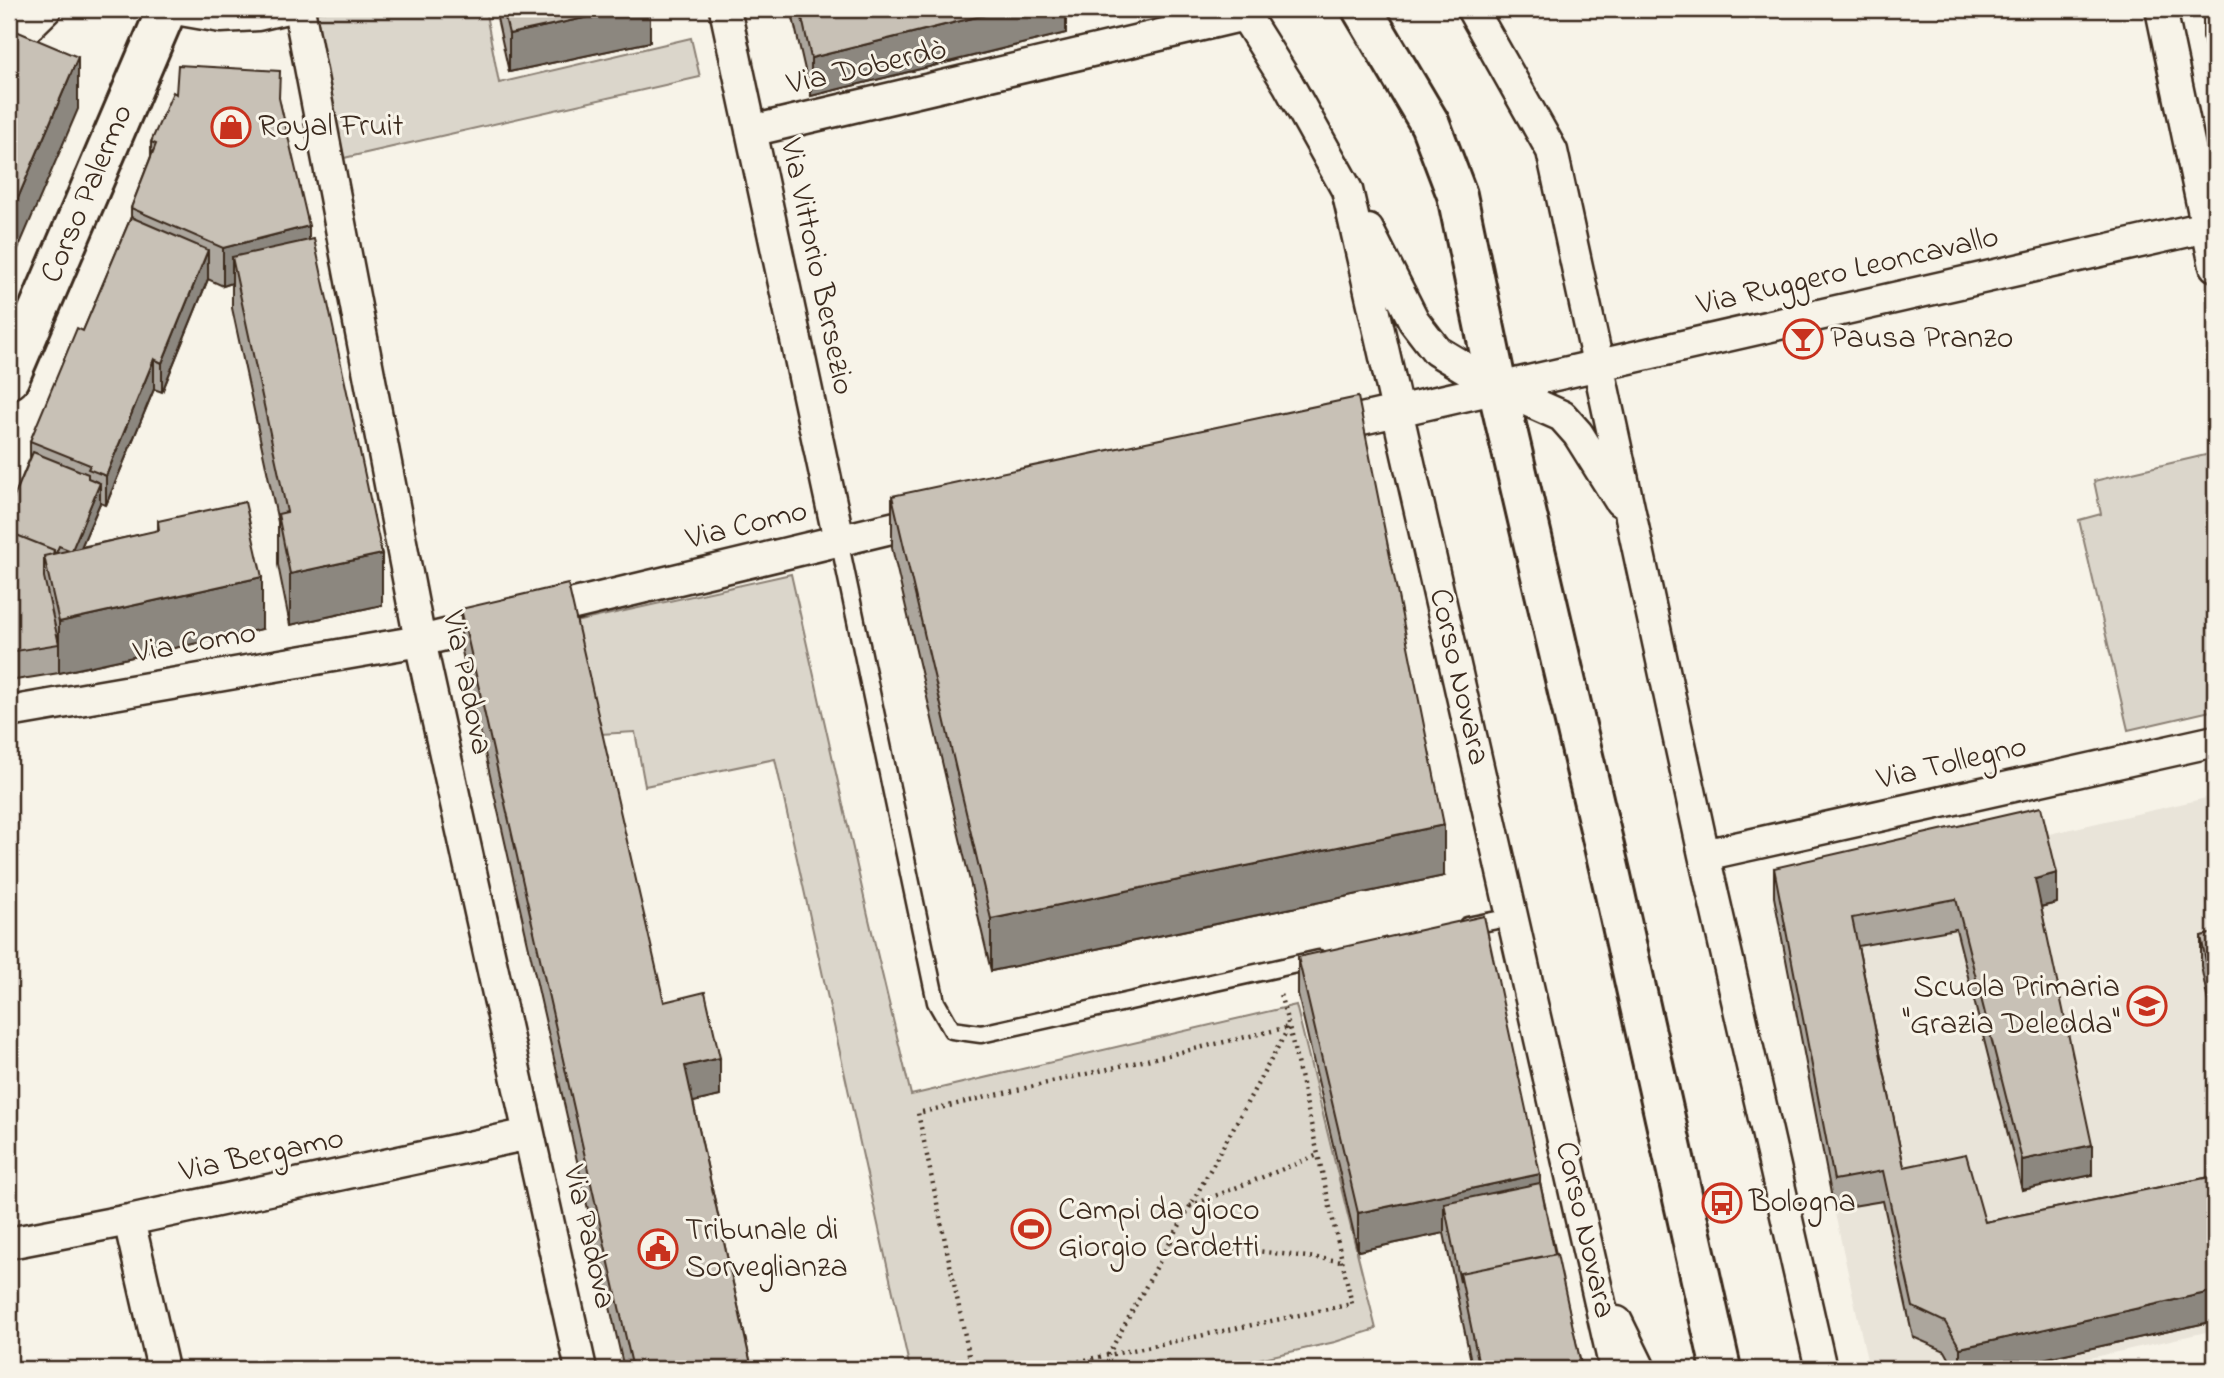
<svg xmlns="http://www.w3.org/2000/svg" width="2224" height="1378" font-family="'Indie Flower',sans-serif">
  <rect width="100%" height="100%" fill="#f7f3e8"/>
  <filter id="ink" filterUnits="userSpaceOnUse"><feTurbulence type="fractalNoise" baseFrequency=".0143" numOctaves="2"/><feDisplacementMap in="SourceGraphic" scale="14" xChannelSelector="R" yChannelSelector="G"/><feConvolveMatrix kernelMatrix="1 2 1 2 8 2 1 2 1" color-interpolation-filters="sRGB"/></filter>
  <g filter="url(#ink)">
    <path fill="#e9e4d9" d="M2215,796V1330L2041,1369H1869L1834,1209L1774,897Z"/>
    <path fill="#dbd6cb" stroke="#8b8074" stroke-width="2" d="M337,9H485L499,83L691,38L700,77L344,158L314,13Z
      M2214,453L2215,710L2128,730L2079,520L2101,514L2094,481Z
      M791,574L868,915L911,1095L1296,1005L1376,1329L1335,1342L1213,1369H910L775,759L645,786L635,732L600,734L575,622Z"/>
    <g fill="none" stroke-linecap="round" stroke-linejoin="round">
      <g stroke="#3b2a1e" stroke-width="21">
        <path id="lane" d="M839,540L936,1002L952,1030L981,1034L1319,959
          M1467,926L1512,917"/>
      </g>
      <g stroke="#3b2a1e" stroke-width="35">
        <path id="street" d="M175,9L221,17L258,15L283,9
          M299,9L420,641L581,1369
          M725,9L839,540
          M1241,9L1288,84L1347,190L1615,1369
          M1472,9L1552,151L1704,855L1821,1369
          M2161,9L2215,266
          M9,45L46,9
          M751,131L1245,15
          M1368,230L1414,321L1437,351L1497,387L1562,416L1578,434L1620,501
          M1322,428L2215,225
          M9,712L420,641L929,519
          M1704,855L2215,741
          M129,1220L163,1369
          M9,1243L129,1220L529,1134
          M1617,1322L1640,1369"/>
      </g>
      <g stroke="#3b2a1e" stroke-width="44">
        <path id="secondary" d="M1362,9L1430,124L1457,195L1497,387L1611,876L1721,1369
          M9,379L167,9"/>
      </g>
      <path stroke="#3b2a1e" stroke-width="4.5" stroke-dasharray="2 5" stroke-linecap="butt" d="M1190,1206L1318,1155
        M1171,1241L1342,1261
        M1108,1355L1289,1027L1280,994
        M972,1369L918,1113L1289,1027L1352,1304L1042,1369"/>
      <use href="#lane" stroke="#f7f3e8" stroke-width="16"/>
      <use href="#street" stroke="#f7f3e8" stroke-width="30"/>
      <use href="#secondary" stroke="#f7f3e8" stroke-width="38"/>
    </g>
    <path fill="#aca69d" stroke="#3b2a1e" stroke-width="2" d="M495,9H650V42L509,72Z
      M791,9H1066V33L811,96Z
      M2203,9H2215V96L2203,37Z
      M176,94L280,103L309,240L382,605L290,625L278,565V522L232,308V283L223,286L208,279L162,392L154,389L106,505L100,503L81,547L158,531V521L262,629L59,673L9,681V509L30,458V441L83,331L131,217V208L151,156V142Z
      M892,496L1444,876L991,971L892,548Z
      M461,609L664,1002L720,1096L693,1102L752,1369H624L461,647Z
      M1774,868L2057,903L2041,907L2092,1175L2022,1190L1956,929L1858,946L1904,1167L1985,1222L2215,1176V1321L1997,1369H1955L1945,1351L1913,1337L1883,1201L1834,1209L1774,897Z
      M2215,933V1037L2201,966V936Z
      M1298,957L1540,1183L1582,1369L1472,1366L1444,1233L1358,1251L1298,995Z"/>
    <path fill="#8c877f" stroke="#3b2a1e" stroke-width="2" d="M626,9H650V42L509,72V34Z
      M1009,9H1066V33L811,96V58Z
      M78,57V109L9,270V219Z
      M309,226V264L232,257V283L223,286V248Z
      M208,250V279L162,392V363Z
      M154,359V389L106,505V476Z
      M100,483V503L71,571V551Z
      M382,554V605L290,625V574Z
      M262,577V629L59,673V622Z
      M1444,825V876L991,971V919Z
      M2057,873V903L2035,908V879Z
      M720,1058V1096L685,1104V1066Z
      M2092,1145V1175L2022,1190V1160Z
      M1540,1174V1212L1444,1203V1233L1358,1251V1213Z
      M2215,1291V1321L1997,1369H1960V1348Z"/>
    <path fill="#c8c1b6" stroke="#3b2a1e" stroke-width="2" d="M503,9H626L509,34Z
      M800,9H1009L811,58Z
      M2205,9H2215V58Z
      M9,28L78,57L9,219Z
      M178,65L280,71L279,98L309,226L223,248L131,208L156,144L151,142L173,92L176,94Z
      M131,217L208,250L162,363L154,359L106,476L88,469L90,465L30,441L77,328L83,331Z
      M314,239L382,554L290,574L278,514L287,512L232,257Z
      M1358,397L1444,825L991,919L892,496Z
      M33,452L88,474V478L100,483L72,550H69L59,546L56,553H54V550L9,532V509Z
      M245,502L262,577L59,622L44,556L159,530L158,521Z
      M9,532L54,550L53,554L44,556V577L59,644L9,652Z
      M568,584L664,1002L705,992L720,1058L685,1066L752,1369H633L461,609Z
      M2041,807L2057,873L2035,879L2092,1145L2022,1160L1956,899L1852,918L1904,1167L1966,1154L1985,1222L2215,1176V1291L1960,1348L1945,1322L1913,1307L1883,1171L1834,1180L1774,868Z
      M1484,916L1540,1174L1358,1213L1298,957Z
      M2215,933V1007L2201,936Z
      M1540,1183L1555,1254L1460,1273V1282L1444,1203Z
      M1557,1254L1582,1369H1459L1479,1365L1460,1273Z"/>
  </g>
  <defs>
    <g id="shop-ring" transform="scale(2.0125)"><circle r="9.5" fill="#f7f3e8" stroke="#c8321e" stroke-width="1.5"/><path d="M-5-2.5h2.3a2.7 3.5 0 0 1 5.4 0H5L5.5 6h-11ZM-1.5-2.5h3a1.5 2.3 0 0 0-3 0Z" fill="#c8321e"/></g>
    <g id="bar-ring" transform="scale(2.0125)"><circle r="9.5" fill="#f7f3e8" stroke="#c8321e" stroke-width="1.5"/><path d="M-6-5H6L.8 .8V4.5H3.5V6h-7V4.5H-.8V.8Z" fill="#c8321e"/></g>
    <g id="school-ring" transform="scale(2.0125)"><circle r="9.5" fill="#f7f3e8" stroke="#c8321e" stroke-width="1.5"/><path d="M0-5L7-2L0 1L-7-2ZM-4 1L0 2.5L4 1V4Q0 6-4 4Z" fill="#c8321e"/></g>
    <g id="bus-ring" transform="scale(2.0125)"><circle r="9.5" fill="#f7f3e8" stroke="#c8321e" stroke-width="1.5"/><path d="M-5-6H5V4H4V6H2V4H-2V6H-4V4H-5ZM-3.5-4V0h7V-4ZM-3.5 1.2v1.5H-2V1.2ZM2 1.2v1.5H3.5V1.2Z" fill="#c8321e"/></g>
    <g id="stadium-ring" transform="scale(2.0125)"><circle r="9.5" fill="#f7f3e8" stroke="#c8321e" stroke-width="1.5"/><path d="M0-5a6.5 5 0 1 0 0 10a6.5 5 0 1 0 0-10ZM-3.5-1.8h7v3.6h-7Z" fill="#c8321e"/></g>
    <g id="civic-ring" transform="scale(2.0125)"><circle r="9.5" fill="#f7f3e8" stroke="#c8321e" stroke-width="1.5"/><path d="M-.6-6.5H3V-4.5H.6V-3L4-1V1h2V6H-6V1h2V-1L-.6-3ZM-1.2 2.5V6h2.4V2.5Z" fill="#c8321e"/></g>
  </defs>
  <g fill-rule="evenodd">
    <use href="#shop-ring" x="231" y="127"/>
    <use href="#bar-ring" x="1803" y="339"/>
    <use href="#school-ring" x="2147" y="1006"/>
    <use href="#bus-ring" x="1722" y="1203"/>
    <use href="#stadium-ring" x="1031" y="1229"/>
    <use href="#civic-ring" x="658" y="1249"/>
  </g>
  <g text-anchor="middle" dominant-baseline="central" stroke-width="6" stroke-linejoin="round" paint-order="stroke">
    <g font-size="32" fill="#3b2a1e" stroke="#f7f3e8">
      <text transform="translate(867 68) rotate(-13)">Via Doberdò</text>
      <text transform="translate(88 194) rotate(-67)">Corso Palermo</text>
      <text transform="translate(816 267) rotate(78)">Via Vittorio Bersezio</text>
      <text transform="translate(1848 272) rotate(-13)">Via Ruggero Leoncavallo</text>
      <text transform="translate(747 526) rotate(-14)">Via Como</text>
      <text transform="translate(195 644) rotate(-10)">Via Como</text>
      <text transform="translate(1458 677) rotate(77)">Corso Novara</text>
      <text transform="translate(466 683) rotate(78)">Via Padova</text>
      <text transform="translate(1952 764) rotate(-13)">Via Tollegno</text>
      <text transform="translate(262 1156) rotate(-12)">Via Bergamo</text>
      <text transform="translate(1584 1230) rotate(77)">Corso Novara</text>
      <text transform="translate(588 1237) rotate(77)">Via Padova</text>
    </g>
    <g font-size="32" fill="#3b2a1e" stroke="#f7f3e8" text-anchor="start">
      <text x="258" y="127">Royal Fruit</text>
      <text x="1830" y="339">Pausa Pranzo</text>
      <text x="2120" y="988" text-anchor="end">Scuola Primaria<tspan x="2120" dy="37">"Grazia Deledda"</tspan></text>
      <text x="1749" y="1203">Bologna</text>
      <text x="1058" y="1211">Campi da gioco<tspan x="1058" dy="37">Giorgio Cardetti</tspan></text>
      <text x="685" y="1231">Tribunale di<tspan x="685" dy="37">Sorveglianza</tspan></text>
    </g>
  </g>
  <rect width="2224" height="1378" fill="none" stroke="#f7f3e8" stroke-width="35"/>
  <rect x="18" y="18" width="2189" height="1343" fill="none" stroke="#3b2a1e" stroke-width="2.5" filter="url(#ink)"/>
</svg>
